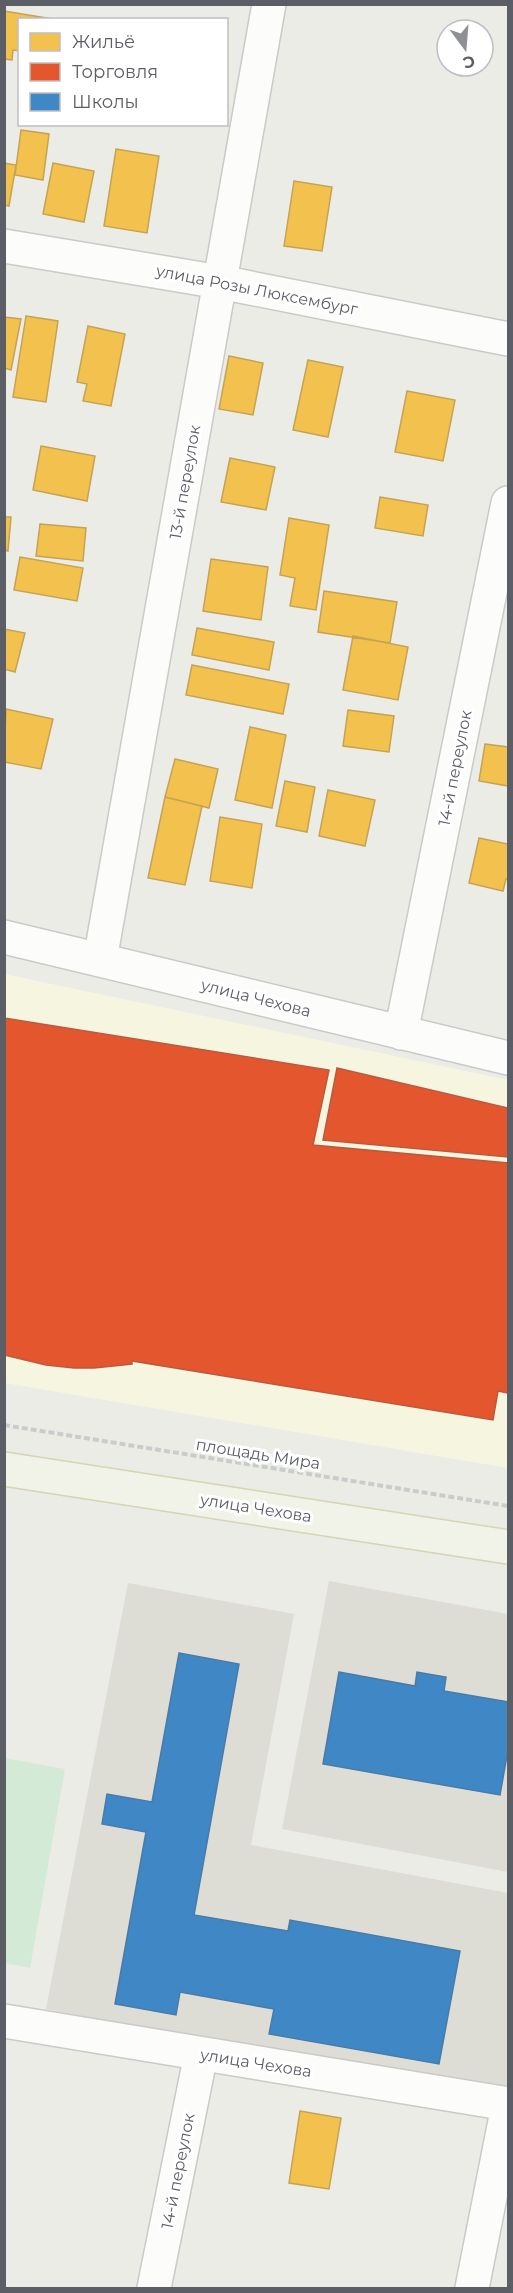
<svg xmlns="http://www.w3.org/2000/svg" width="513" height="2293" font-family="Montserrat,sans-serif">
  <rect width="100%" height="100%" fill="#ecece7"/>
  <path fill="#f6f6e0" d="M4,974L508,1080V1468L5,1383Z"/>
  <path fill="#ddddd5" d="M329,1581L508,1614V1872L282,1829Z
    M128,1583L294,1614L251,1845L508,1893V2095L46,2009Z"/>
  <path fill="#d3ead6" d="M5,1758L65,1769L30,1968L5,1963Z"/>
  <path fill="#f2c14e" stroke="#c5a355" stroke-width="1.5" d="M4,11L53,19L20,20V51L13,50L12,60L4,59Z
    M21,130L49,134L43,180L15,175Z
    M116,149L159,156L147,233L104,226Z
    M4,163L16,165L9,206L4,205Z
    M53,163L94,171L84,222L43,214Z
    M294,181L332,187L322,251L284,246Z
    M26,316L58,321L46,402L13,397Z
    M4,317L21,319L11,370L4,368Z
    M88,326L125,334L111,406L83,401L87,384L77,382Z
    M229,356L263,363L253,415L219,409Z
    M308,360L343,367L328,437L293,430Z
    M407,391L455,400L443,461L395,452Z
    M41,446L95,456L87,501L33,490Z
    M230,458L275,467L266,510L221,502Z
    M380,497L428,505L423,536L375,528Z
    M4,517H11L8,551L4,550Z
    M289,518L329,525L316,610L290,606L295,578L280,575Z
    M40,524L86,528L83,561L36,556Z
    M20,557L83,568L77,601L14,590Z
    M211,559L268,567L261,620L203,611Z
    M324,591L397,602L390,643L318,632Z
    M197,628L274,642L269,670L192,655Z
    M4,629L25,633L15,672L4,669Z
    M353,636L408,647L398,700L343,690Z
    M192,665L289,684L283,714L186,695Z
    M6,709L53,719L41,769L4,762Z
    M348,710L394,716L389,752L343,746Z
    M250,727L286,735L272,808L235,800Z
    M485,744L508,747V786L479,781Z
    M175,759L218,769L209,808L165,797Z
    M285,781L315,787L307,832L276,826Z
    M328,790L375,800L365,846L319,836Z
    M165,797L202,806L185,885L148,878Z
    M220,817L262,824L252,888L210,881Z
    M479,838L508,844V879H506L503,891L469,883Z
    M300,2111L341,2118L329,2189L289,2183Z"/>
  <path fill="#e4572e" stroke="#bb593f" stroke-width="1.5" d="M4,1018L329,1070L313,1145L508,1163V1393L498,1391L493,1420L132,1361V1364L94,1368H74L46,1365L4,1355Z
    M337,1068L508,1108V1157L323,1140Z"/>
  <path fill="#3f88c5" stroke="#487ba8" stroke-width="1.5" d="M179,1653L239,1664L194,1915L288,1931L290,1920L460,1951L439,2064L269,2034L274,2009L180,1992L176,2015L115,2004L146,1832L102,1824L107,1794L152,1802Z
    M339,1672L415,1686L417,1672L446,1677L444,1691L508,1702V1750L500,1795L323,1764Z"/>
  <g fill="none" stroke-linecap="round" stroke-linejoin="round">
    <g stroke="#c9cac9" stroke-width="36">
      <path id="minor" d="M4,246L220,282L508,339
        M4,937L508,1058
        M100,960L269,4
        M401,1033L508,503
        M4,2021L508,2104
        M154,2288L201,2054
        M472,2288L508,2106"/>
    </g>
    <g stroke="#d6d4b3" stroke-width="36">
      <path id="major" d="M4,1469L508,1547"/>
    </g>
    <path stroke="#c8cdcc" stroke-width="4" stroke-dasharray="6 3" stroke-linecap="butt" d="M4,1425L508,1506"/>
    <use href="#minor" stroke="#fcfcfb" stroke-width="33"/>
    <use href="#major" stroke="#f2f3e8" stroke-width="33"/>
  </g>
  <g text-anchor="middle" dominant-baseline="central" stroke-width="6" stroke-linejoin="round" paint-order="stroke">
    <g font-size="16" fill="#5c5e66" stroke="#fff">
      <text transform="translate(257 290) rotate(11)">улица Розы Люксембург</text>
      <text transform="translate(185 482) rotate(-80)">13-й переулок</text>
      <text transform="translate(455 768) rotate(-79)">14-й переулок</text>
      <text transform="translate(256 998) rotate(14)">улица Чехова</text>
      <text transform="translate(258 1454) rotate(9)">площадь Мира</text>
      <text transform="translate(256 1508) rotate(9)">улица Чехова</text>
      <text transform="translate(256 2063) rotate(9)">улица Чехова</text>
      <text transform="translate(178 2171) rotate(-79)">14-й переулок</text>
    </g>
  </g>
  <rect width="513" height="2293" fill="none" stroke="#5c5e66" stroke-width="12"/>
  <rect x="18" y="18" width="210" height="108" fill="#ffffff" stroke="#bebfc2" stroke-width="1.5"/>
  <rect x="30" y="33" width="30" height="18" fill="#f2c14e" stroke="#bebfc2" stroke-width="1.5"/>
  <text x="72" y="48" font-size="18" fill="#5c5e66">Жильё</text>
  <rect x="30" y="63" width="30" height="18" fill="#e4572e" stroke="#bebfc2" stroke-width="1.5"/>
  <text x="72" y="78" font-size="18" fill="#5c5e66">Торговля</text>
  <rect x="30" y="93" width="30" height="18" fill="#3f88c5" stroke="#bebfc2" stroke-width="1.5"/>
  <text x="72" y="108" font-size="18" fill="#5c5e66">Школы</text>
  <g transform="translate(465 48) rotate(164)"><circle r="28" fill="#ffffff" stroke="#bebfc2" stroke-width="1.5"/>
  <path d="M0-4.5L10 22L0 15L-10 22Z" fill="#8e9093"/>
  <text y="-9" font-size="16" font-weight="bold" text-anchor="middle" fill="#5c5e66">С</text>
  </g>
</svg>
